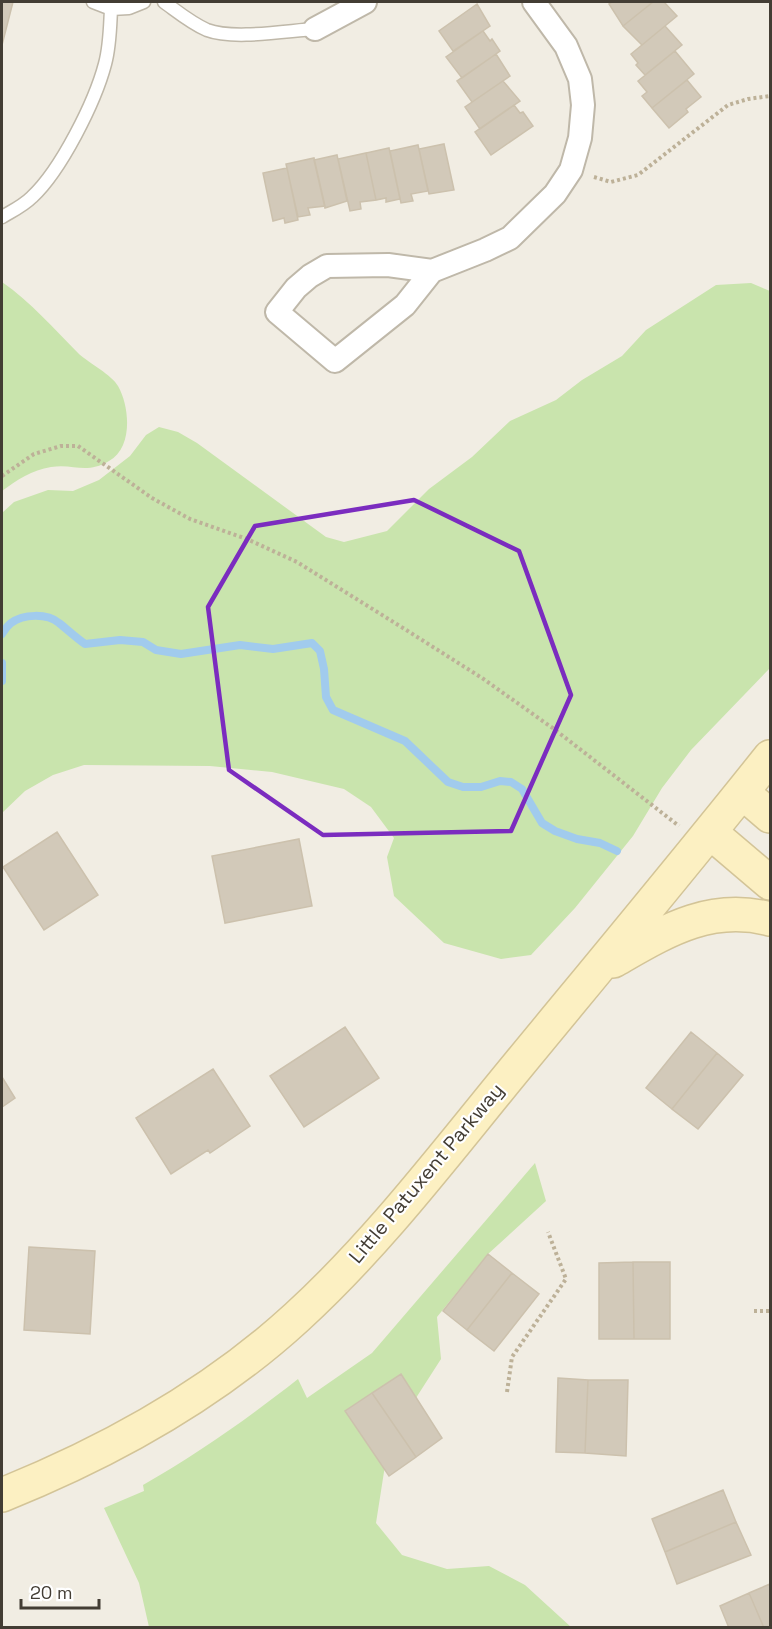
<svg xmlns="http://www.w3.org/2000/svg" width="772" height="1629" font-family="'Space Grotesk',sans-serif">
  <rect width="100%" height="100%" fill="#f1ede3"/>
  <path fill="#c9e4ad" d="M2,282C31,302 54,329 79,354C89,363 112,375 118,386C130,407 133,448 109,461C85,475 74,463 51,467C32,470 17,480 2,491Z
    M751,283L770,291V668L691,750L662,788L633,836L575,908L531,955L501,959L444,943L394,896L387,857L394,838L371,807L344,789L272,772L210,766L84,765L53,775L25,791L2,813V513L14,502L48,490L73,491L99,480L130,456L146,435L159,427L178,432L197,443L326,537L344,542L387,531L429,489L472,457L510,421L556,400L582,380L622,356L646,330L716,285Z
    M535,1163L546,1201L488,1254L437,1317L441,1359L389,1440L376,1523L402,1555L447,1569L489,1566L525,1585L571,1627H149L139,1583L104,1508L144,1491L143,1485C199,1453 247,1419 298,1379L307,1398L372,1353Z"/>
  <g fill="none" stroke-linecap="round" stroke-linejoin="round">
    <path stroke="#a1cbed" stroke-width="8" d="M2,634C4,631 7,626 11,623C23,614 47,613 59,623C68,630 75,637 85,644L120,640L143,642L156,650L181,654L240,645L273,649L312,643L320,651L324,669L326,697L333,710L405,741L448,782L463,787H481L500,781L511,782L522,789L542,823L555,831L577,839L600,843L617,851
      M2,663V681"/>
  </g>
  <path fill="#d2c9b9" stroke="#ccc1ad" stroke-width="1.5" d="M2,2H13L2,45Z
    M612,2H653L623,26L609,4Z
    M653,2H664L677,16L642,45L623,26Z
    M477,4L490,26L453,51L439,31Z
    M665,26L682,45L645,75L636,65L638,63L631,54Z
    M483,31L490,41L492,39L500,51L462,78L446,57Z
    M675,51L694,74L652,108L642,96L647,92L638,81Z
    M496,54L510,76L472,102L457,81Z
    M687,80L701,97L686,109L688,112L669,128L652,108Z
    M503,81L520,101L480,129L465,107Z
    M514,105L520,113L523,112L533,126L491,155L475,132Z
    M444,144L454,190L429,194L419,149Z
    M418,145L428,191L411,194L413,201L401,203L390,151Z
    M389,148L400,199L386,202V198L376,200L366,153Z
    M366,153L376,200L360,202L361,209L350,211L338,159Z
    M337,155L347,201L325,208L314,160Z
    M314,158L325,206L308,208L310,215L298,217L286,164Z
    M287,168L298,220L285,223L284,218L273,221L263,173Z
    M57,832L98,895L44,930L3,867Z
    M299,839L312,906L225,923L212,856Z
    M345,1027L379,1078L304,1127L270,1076Z
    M691,1032L717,1053L672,1109L646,1088Z
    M717,1053L743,1075L698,1129L672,1109Z
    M213,1069L250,1126L210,1153L208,1150L171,1174L136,1118Z
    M2,1077L15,1098L2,1107Z
    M29,1247L95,1251L90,1334L24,1330Z
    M488,1254L512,1273L467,1330L443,1311Z
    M633,1262H670V1339H634Z
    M633,1262L634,1339H599V1263Z
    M512,1273L539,1294L494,1351L467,1330Z
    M401,1374L442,1438L416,1457L372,1393Z
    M558,1378L588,1380L585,1453L556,1452Z
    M588,1380H628L626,1456L585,1453Z
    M372,1393L416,1457L389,1476L345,1411Z
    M723,1490L736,1522L665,1552L652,1519Z
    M736,1522L751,1555L677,1584L665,1552Z
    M770,1584V1628H764L749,1593Z
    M749,1593L764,1628H729L720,1606Z"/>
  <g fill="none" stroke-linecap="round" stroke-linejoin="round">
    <g stroke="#bfb8a9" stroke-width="15">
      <path id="lane" d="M93,2L111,9
        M164,2C178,12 191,23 207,30C233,40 285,31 315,29
        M2,217C12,211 23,206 32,197C61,170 95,102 105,64C110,46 110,27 111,9L129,8L144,2"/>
    </g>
    <g stroke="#bfb8a9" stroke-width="26">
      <path id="street" d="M315,29L365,2
        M432,271L405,305L335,361L277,312L296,288L310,276L327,266L388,265L432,271L485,250L510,238L555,194L571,170L580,138L583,105L580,79L566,46L534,2"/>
    </g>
    <g stroke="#d3c497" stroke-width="36">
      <path id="secondary" d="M742,792L770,816
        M710,832L770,883
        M613,961C664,932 709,903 770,919
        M2,1495C109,1452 212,1395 297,1317C380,1241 448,1150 519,1064C603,962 688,860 770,757"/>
    </g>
    <path stroke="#bdb198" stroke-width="4" stroke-dasharray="3 3" stroke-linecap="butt" d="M594,177L611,182L638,175L728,105L748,99L770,96
      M2,476L34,454L61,446H78L152,498L190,519L247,539L297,562L403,628L482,678L554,729L679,826
      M754,1311H770
      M507,1392L512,1357L566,1279L548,1232"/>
    <use href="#lane" stroke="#fff" stroke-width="12"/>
    <use href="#street" stroke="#fff" stroke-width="22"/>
    <use href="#secondary" stroke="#fcf0c2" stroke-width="33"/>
  </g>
  <path fill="none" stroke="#7b2cbf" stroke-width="4.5" stroke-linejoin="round" d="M414,500L519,551L571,695L511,831L323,835L229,770L208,607L255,526Z"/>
  <g text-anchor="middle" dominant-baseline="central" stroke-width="4.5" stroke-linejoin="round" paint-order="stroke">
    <g font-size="20" fill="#433d34" stroke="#fff">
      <text transform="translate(426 1173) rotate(-50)">Little Patuxent Parkway</text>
    </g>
  </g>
  <rect width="772" height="1629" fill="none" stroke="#433d34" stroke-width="6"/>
  <path d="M21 1599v9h78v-9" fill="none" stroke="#433d34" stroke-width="3"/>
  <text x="30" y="1599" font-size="18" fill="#433d34" stroke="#ffffff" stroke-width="4.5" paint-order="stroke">20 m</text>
</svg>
